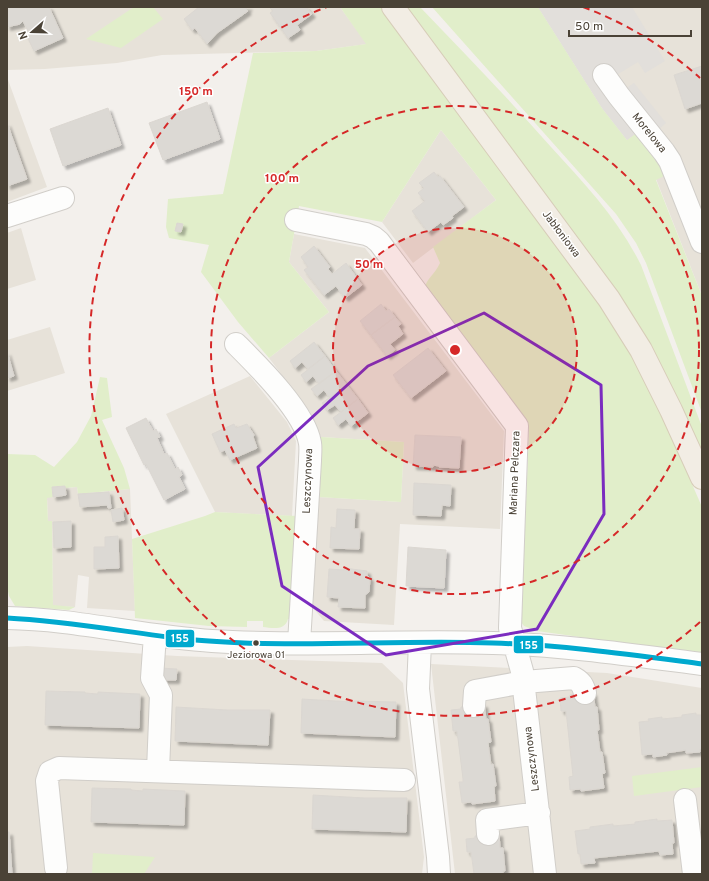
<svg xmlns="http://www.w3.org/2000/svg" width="709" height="881" font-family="Overpass,sans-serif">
  <defs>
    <filter id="shadow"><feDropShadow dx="3.5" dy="3.5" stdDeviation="1" flood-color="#0004"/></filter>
  </defs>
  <rect width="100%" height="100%" fill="#f3f0ec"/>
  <path fill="#e7e2d9" d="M7,7H340L367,44L316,51L162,55L117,63L45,69L7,70Z
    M538,7H702V296L638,133L627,140L602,108Z
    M7,77L47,187L7,202Z
    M441,130L496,200L413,263L382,222Z
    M21,228L36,280L7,289V233Z
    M294,234L365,248L504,431L500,529L400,524L394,625L324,621L313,608L318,497L401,502L404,442L321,437L310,412L269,358L329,312L289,262Z
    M50,327L65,373L7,391V340Z
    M250,376L287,422L296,441L292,516L215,512L166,414Z
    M65,486L66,488L77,487L78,494L130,489L135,611L87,608L89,577L78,575L75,607L53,606L52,522H48L47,497H53L52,487Z
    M27,646L177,656L382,663L403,683L424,857L422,874H7V647Z
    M431,664L607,673L702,688V874H455Z"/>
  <path fill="#e1eeca" d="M134,7H153L163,19L121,48L86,39Z
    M340,7H381L587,286L641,367L702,507V654L537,631L524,626L521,622L529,431L526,419L517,407L496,389L424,289C427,278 435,274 440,263L433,247L496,200L441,130L382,222L299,206L289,262L329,312L269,358L238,322L201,272L209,245L169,238L166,227L168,199L223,194L253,53L316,51L366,44Z
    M402,7H420C464,53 509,99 551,147C585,184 618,219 641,265L702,427V458Z
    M432,7H538L602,108L627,140L638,132L666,175L656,180L702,296V413L646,263L636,243L616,214Z
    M100,377L107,378L112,417L102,420L124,468L130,489L78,494L77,487L65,488V486L52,487L53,497L47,498L48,521H52L53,605L75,607L69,610L15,606L9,596L7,587V454L35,455L54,467L77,442L91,416Z
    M321,437L404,442L401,502L318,497Z
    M215,512L298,516L290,619H288C285,631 272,628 263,627V621H247V627L209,626L135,618L132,539L205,516Z
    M702,767V787L634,796L632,776Z
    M93,853L155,857L144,874H92Z"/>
  <path fill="#e2dfdb" d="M538,7H632L665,61L645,73L638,62L615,76L623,90L634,83L666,123L647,140L639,131L627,140L602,108Z"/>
  <path fill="#dcd9d4" stroke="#dbd7d1" filter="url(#shadow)" d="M7,7H49L63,38L34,51L25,32L28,31L23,21L20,24L7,27Z
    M199,7H249L246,9L248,11L217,33L207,44L195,28L192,30L184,19Z
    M269,7H306L312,14L297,25L300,30L288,38L270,13L273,11Z
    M702,66V103L685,109L674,75Z
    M207,102L220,139L163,160L149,123Z
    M108,108L121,145L63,166L50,129Z
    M7,123L27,179L7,186Z
    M434,172L438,177L440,176L464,207L452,216L453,218L443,225L441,222L428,232L412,211L425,201L418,193L424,188L419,183Z
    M177,223L183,224L181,232L175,231Z
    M314,246L330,267L328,269L332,274L346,263L362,285L345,298L336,286L324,295L304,270L308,267L301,257Z
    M381,304L386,311L389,309L395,317L371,335L360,321Z
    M395,317L401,324L398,326L403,334L390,344L395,350L387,356L371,335Z
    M314,342L325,356L308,369L302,362L295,368L290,361Z
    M428,348L446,371L411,398L393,375Z
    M7,352L14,376L7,378Z
    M325,356L336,371L319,384L313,376L306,382L301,375Z
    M336,371L347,385L330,398L324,390L317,396L311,389Z
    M347,385L358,399L341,412L335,405L327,410L322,403Z
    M358,399L368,413L351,426L346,419L338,425L333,418Z
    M146,418L153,431L156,429L160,437L157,438L164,454L167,453L175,469L178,467L182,475L179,477L185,489L164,500L146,464L144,465L126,428Z
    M234,424L236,428L247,424L254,435L253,437L257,448L230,460L225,450L220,452L212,434Z
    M415,435L461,437L459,468L439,467V466L433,465V467L413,466Z
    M414,483L451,485L450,506L442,505L441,516L413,515Z
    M65,486L66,495L53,497L52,487Z
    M109,492L111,508H108L107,505L80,507L78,494Z
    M122,508L124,520L113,522L111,510Z
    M337,509L355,510L354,529H360L359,549L330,548L331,527L336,528Z
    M71,521V547L54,548L53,522Z
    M118,536L119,568L94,569V547H105V537Z
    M408,547L446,550L444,588L406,586Z
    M344,568L367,571V575L370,578L369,592L365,595V608L338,607L339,598L327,597L329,569L344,570Z
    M161,668L177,669L176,680H161Z
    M46,691L85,692V693L98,694V692L140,694L139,728L45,725Z
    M593,692L595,707H597L599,730H597L600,752H602L605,773L602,774L604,788L581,791V789L570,790L569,777L573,776L566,711H561L560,698L570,697V695Z
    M302,699L354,702V701L396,702L395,737L301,733Z
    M484,704L486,719H488L491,742L488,743L491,765L493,764L496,786H494L495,801L472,804V802L462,803L459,782H463V779L457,731H453L451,710L461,709V707Z
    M176,707L228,710H270L268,745L175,741Z
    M696,713V715H702V749H700V752L686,753V750L666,753L667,755L653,757V754L642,755L639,722L649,721L648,719L662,717V719L682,717V715Z
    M92,788L131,789V790L143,791V789L185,791L184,825L91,822Z
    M313,795L365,798H407L406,832L312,829Z
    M657,819V821L672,820L674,843H672L673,854L660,855L659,851L594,858L595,863L581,864L580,854H578L575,831L590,829V827L613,824V826L635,824V822Z
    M7,832H9L12,874H7Z
    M499,833L500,848H503L505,871H503V874H474L471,852H467L466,839L475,838V836Z"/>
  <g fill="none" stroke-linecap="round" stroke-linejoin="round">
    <g stroke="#d1cec9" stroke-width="24">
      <path id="minor" d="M604,75L619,96L664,152L670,161L702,242
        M7,216L63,198
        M296,220L366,234L373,237L379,242L517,426L510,628L522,671L545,874
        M236,344C258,366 305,412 310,443C311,449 310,455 310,461L299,643
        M7,618C76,619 144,637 212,641C306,647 399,640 493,643C563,645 632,655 702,664
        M155,635L152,678L161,695L158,771
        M420,643L418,689L438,857L439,874
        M474,706L475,691L524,682L574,678C581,682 583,685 585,693
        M685,800L694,874
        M488,834L487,820L539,813
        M56,868L47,781L50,772L59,768L404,780"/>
    </g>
    <g stroke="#d7cdb8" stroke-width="24">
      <path id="major" d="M393,7L609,299L641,350L671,410L702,478"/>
    </g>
    <use href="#minor" stroke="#fdfdfc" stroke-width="22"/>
    <use href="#major" stroke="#f2ede4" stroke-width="22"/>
    <g stroke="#fff" stroke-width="8">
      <path id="bus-1" d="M7,618C67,621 125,632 184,639C204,641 224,642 244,643C327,646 410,640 493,643C563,645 633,655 702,664"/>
    </g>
    <use href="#bus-1" stroke="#00a9ce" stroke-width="5"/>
  </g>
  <path fill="none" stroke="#7b2cbf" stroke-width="3" stroke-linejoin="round" d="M484,313L601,385L604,514L537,629L386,655L282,586L258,467L368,366Z"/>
  <circle cx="455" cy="350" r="122" fill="#d62828" fill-opacity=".12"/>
  <g fill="none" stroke="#d62828" stroke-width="2" stroke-dasharray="7 5">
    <circle cx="455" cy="350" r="122"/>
    <circle cx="455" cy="350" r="244"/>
    <path d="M700 622A366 366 0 1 1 327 7M583 7A366 366 0 0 1 700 78"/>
  </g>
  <circle fill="#4a4236" stroke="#fff" stroke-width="1.5" cx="256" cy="643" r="3.5"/>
  <g text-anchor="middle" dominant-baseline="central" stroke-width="3" stroke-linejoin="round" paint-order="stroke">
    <g font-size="10" fill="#4a4236" stroke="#fff">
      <text x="256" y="655">Jeziorowa 01</text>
    </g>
    <g font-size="11" fill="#4a4236" stroke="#fff">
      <text transform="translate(649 133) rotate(51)">Morelowa</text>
      <text transform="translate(561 234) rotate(53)">Jabłoniowa</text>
      <text transform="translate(515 473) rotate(-88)">Mariana Pelczara</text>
      <text transform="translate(308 481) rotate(-88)">Leszczynowa</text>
      <text transform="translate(532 759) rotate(-97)">Leszczynowa</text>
    </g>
  </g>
  <circle cx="455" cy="350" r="6" fill="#d62828" stroke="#fff" stroke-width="2"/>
  <g font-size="12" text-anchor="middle" font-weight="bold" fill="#d62828" stroke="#fff" stroke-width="3" stroke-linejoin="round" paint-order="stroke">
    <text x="196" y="95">150 m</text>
    <text x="282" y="182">100 m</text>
    <text x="369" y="268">50 m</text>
  </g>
  <g stroke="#fff" stroke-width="1.5">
    <rect x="165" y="629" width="30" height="19" rx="4" fill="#00a9ce"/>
    <rect x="513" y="635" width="31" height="19" rx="4" fill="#00a9ce"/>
  </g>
  <g font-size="11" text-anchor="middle" font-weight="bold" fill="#fff">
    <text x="180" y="642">155</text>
    <text x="529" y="649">155</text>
  </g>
  <rect width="709" height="881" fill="none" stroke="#4a4236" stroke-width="16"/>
  <g transform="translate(32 32) rotate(250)" stroke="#ffffff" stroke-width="3" paint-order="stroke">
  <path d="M0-3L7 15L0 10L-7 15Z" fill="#4a4236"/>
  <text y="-6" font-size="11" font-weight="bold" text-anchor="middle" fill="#4a4236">N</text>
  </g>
  <path d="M569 30v6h122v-6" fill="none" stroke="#4a4236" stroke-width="2"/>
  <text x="575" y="30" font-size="12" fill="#4a4236" stroke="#ffffff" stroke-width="3" paint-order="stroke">50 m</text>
</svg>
